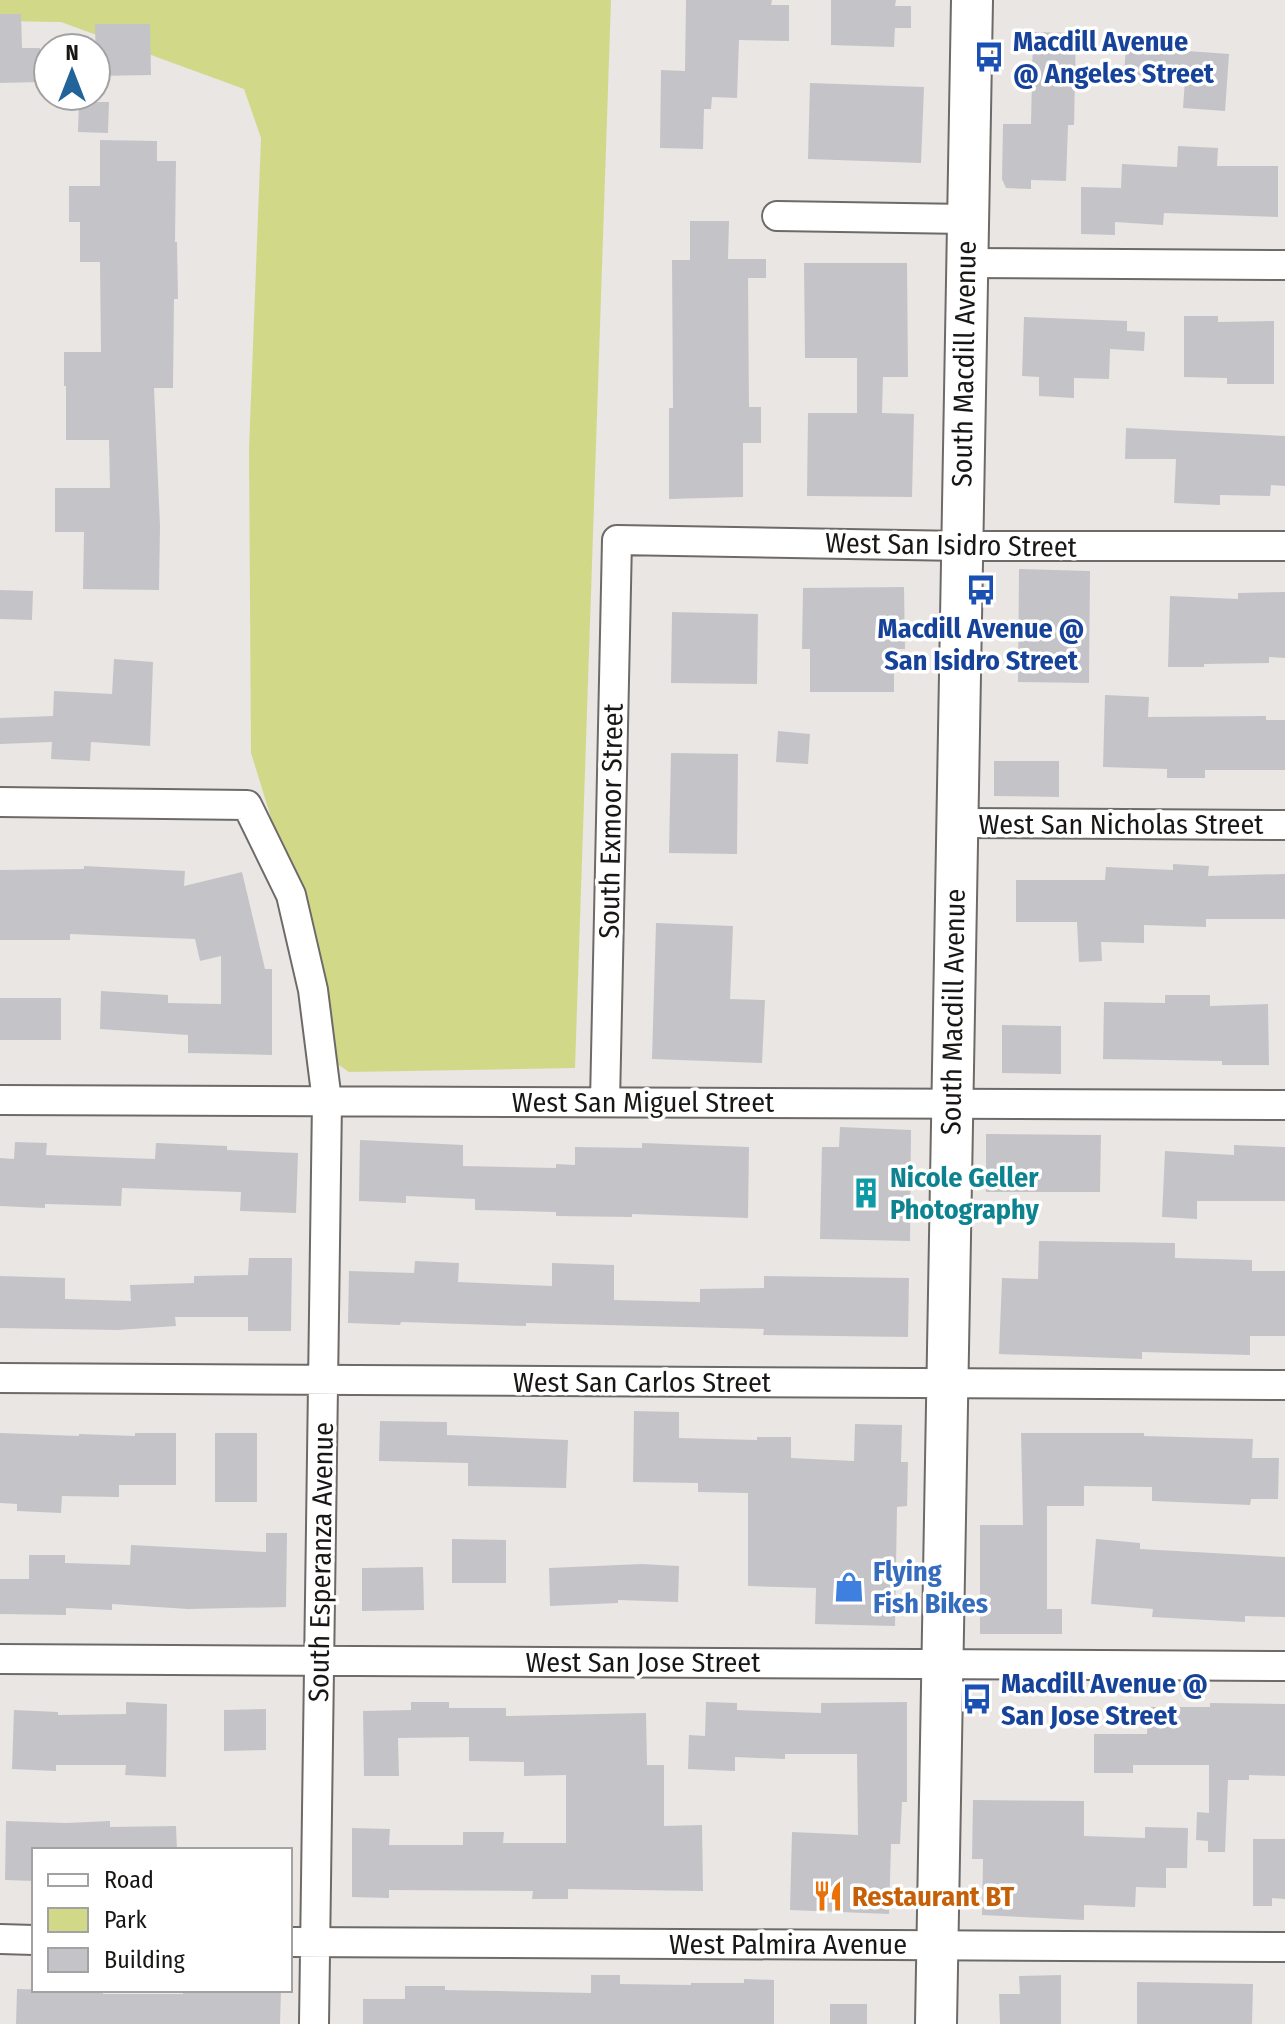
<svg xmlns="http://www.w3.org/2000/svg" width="1285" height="2024" font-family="'Fira Sans Condensed',sans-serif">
  <rect width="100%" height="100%" fill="#eae6e3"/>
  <path fill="#d1d989" d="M0,0H611L575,1068L349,1072L321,1053L278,840L251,753L249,449L261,138L244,89L61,22L0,21Z"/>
  <path fill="#c4c4c8" d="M686,0H772L771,5H789V41L739,40L737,98L712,97L711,109H704L703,149L660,148L661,70L685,71Z
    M831,0H896L895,6H911V28H895L894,47L831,45Z
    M0,14H21L22,48H40V82L0,83Z
    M95,24H150L151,75L96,76Z
    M1033,32L1076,33L1074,125H1068L1066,181L1031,180V189L1006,188L1002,179L1003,124H1031Z
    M1127,34L1174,39L1173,50L1229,54L1225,111L1183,108L1185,79L1124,74Z
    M810,83L924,87L921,163L808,159Z
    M79,102H109L108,133L78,132Z
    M100,140L157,141V161H176L175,242H177L178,299H174L173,388H154L160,526L159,590L83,589L84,532H55V488H110L109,440H66V386H64V352H101L100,262H80V222H69V186H100Z
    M1178,146L1218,148L1217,166H1278V217L1164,213L1163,225L1115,222V235L1081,234V187L1121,188L1122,164L1177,167Z
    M690,221H729L728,259H766V278H748L749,407H761V443H743V497L669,499V408H673L672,260H690Z
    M804,263H907L908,377H883L882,413L914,414L912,497L807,496L808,413H857V358H805Z
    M1184,316H1218V322L1274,321V384H1227V378L1184,377Z
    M1024,317L1127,321V331L1145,332L1144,351L1110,349L1109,379L1074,378V398L1039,396V377L1022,376Z
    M1126,428L1285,436V486L1271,485L1270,496L1220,495V505L1174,503L1176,459H1125Z
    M1019,569L1090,571L1089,683L1018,682Z
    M904,587L905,649H894V692H810V649H802L803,588Z
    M0,590L33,591L32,620L0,619Z
    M1285,592V658L1269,657V663L1204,664V667H1168L1170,596L1238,599V593Z
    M672,612L758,614L757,684L671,683Z
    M114,659L153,662L150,746L91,742L90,761L51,759L52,742L0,744V718L53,716L54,691L112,694Z
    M1105,695L1149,697L1148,717L1266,716V720H1285V770H1205V778H1167V769L1103,767Z
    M778,731L810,734L808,764L776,762Z
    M671,753L738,754L737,854L669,853Z
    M994,761H1059V797L994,796Z
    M1173,864L1209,866L1208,876L1285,874V919H1206V927L1144,925V943L1101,942L1102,961L1079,962L1077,922H1016V880H1105L1106,867L1173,870Z
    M84,866L185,871L184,886L242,872L265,969H272V1055L188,1053V1035L100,1029L101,991L168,995V1003L221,1004V956L200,961L195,939L70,934V940H0V870L84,869Z
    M656,923L733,926L730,999L765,1000L762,1063L652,1059Z
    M1165,995H1210V1006L1268,1004L1269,1065H1222V1061L1103,1059L1104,1002L1165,1003Z
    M0,998H61V1040H0Z
    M1002,1025L1061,1026V1074L1002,1073Z
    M840,1127L911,1130L910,1241L820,1239L822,1147H839Z
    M986,1134L1101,1135L1100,1192H986Z
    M360,1140L463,1145V1166L556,1168V1164L575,1165V1147L642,1148V1143L749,1147L748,1218L632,1214V1217L556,1216V1212L475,1210V1199L406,1196V1203L359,1201Z
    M15,1142L47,1143L46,1155L155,1159L156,1143L227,1146V1150L298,1153L296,1213L240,1211L241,1192L122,1188L121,1206L45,1204V1208L0,1206V1158L14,1159Z
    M1234,1145L1285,1147V1201H1197V1219L1162,1217L1165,1151L1234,1155Z
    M1039,1241L1175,1243V1258L1252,1260V1271H1285V1336H1250V1355L1142,1352V1359L999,1354L1002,1278L1038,1279Z
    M249,1258H292L291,1331H248V1317H175L176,1326L118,1330L0,1328V1276L65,1278V1299L131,1301L130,1285L194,1283V1276L248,1275Z
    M415,1261L459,1263L458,1282L552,1286V1263L614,1265V1300L700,1302V1289L764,1288V1276L909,1278L908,1337L763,1335L764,1329L526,1323V1326L401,1322L400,1325L348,1323L349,1271L414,1273Z
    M634,1411L679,1412V1438L757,1440V1437H791V1458L854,1461L855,1424L902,1425L901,1462H908L907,1506L897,1507L895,1626L815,1624L816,1588L748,1586V1493L698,1492V1483L633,1482Z
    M380,1421L447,1422V1435L568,1440L566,1488L468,1486V1463L379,1461Z
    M0,1433L79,1436V1434L135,1436V1433H176V1485H119V1497L62,1496L61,1513L17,1511V1504L0,1503Z
    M215,1433H257V1502H215Z
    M1021,1433H1144V1436L1253,1439L1252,1458H1279L1278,1499H1251L1250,1505L1152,1501V1487L1084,1486V1506H1047V1609H1062V1634H980V1525H1023Z
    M266,1533H287L286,1607L188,1609L112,1604V1610L66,1608V1615L0,1614V1579H29V1555H65V1563L130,1565L131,1545L266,1552Z
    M452,1539L506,1540V1583H452Z
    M1096,1539L1140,1543V1549L1285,1557V1617L1245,1616V1622L1152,1617L1153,1609L1091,1604Z
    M642,1564L679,1566L678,1602L618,1600V1603L550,1606L549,1568Z
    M423,1567L424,1610L362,1611V1568Z
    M126,1702L167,1704L166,1777L125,1775L126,1765H56V1771L12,1769L14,1710L58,1712V1715L126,1714Z
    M411,1702H449V1708H506V1716L646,1713L647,1765H664V1826L702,1825L703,1891L568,1889V1899H532L533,1891L389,1890V1898L352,1897V1828L390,1829L389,1845H463V1832H504L503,1843H566V1775L524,1776V1762L469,1761V1737L398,1738L399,1776H364L363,1711L411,1710Z
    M706,1702L737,1703V1710L821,1713V1703L907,1702V1802H902L900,1844H891L889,1914L790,1910L792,1832L858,1835L857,1754H785V1759L735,1757V1771L688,1769L689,1735L705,1736Z
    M1210,1703L1285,1704V1776L1249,1775V1780H1228L1225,1852H1208V1841L1196,1840L1197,1812L1209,1813V1765H1133V1773H1094V1734H1147L1148,1707H1210Z
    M266,1709V1750L224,1751V1710Z
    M973,1800L1084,1801V1836L1145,1838V1827L1188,1828L1187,1868H1166V1888L1136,1887L1135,1907L1084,1905V1920L982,1915L983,1859H972Z
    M6,1821L66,1823L110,1821V1827L176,1826L177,1850H34V1881L5,1880Z
    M1253,1839H1285V1899L1272,1898V1906H1253Z
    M591,1975H620V1984L691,1985V1983H744V1979L774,1980V2024H363V1999H405V1986H445V1990L591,1993Z
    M1061,1975V2024H1000L999,1994H1020L1019,1976Z
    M1137,1982L1253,1984L1252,2024H1137Z
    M17,1989L103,1991V1994H183V1990H281L280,2024H16Z
    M830,2004H867V2024H830Z"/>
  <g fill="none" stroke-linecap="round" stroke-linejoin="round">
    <g stroke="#6d6a67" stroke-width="32">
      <path id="street" d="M777,216L966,219
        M966,263L1285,265
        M0,802L247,805L291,895L313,990L327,1101L314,2024
        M957,823L1285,825
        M0,1100L1285,1105
        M605,1102L617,540L962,546H1285
        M0,1378L1285,1385
        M0,1659L1285,1666
        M0,1939L34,1940
        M290,1942L1285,1947"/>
    </g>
    <g stroke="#6d6a67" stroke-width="44">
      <path id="secondary" d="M936,2024L972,0"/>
    </g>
    <use href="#street" stroke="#fff" stroke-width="28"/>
    <use href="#secondary" stroke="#fff" stroke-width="40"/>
  </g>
  <defs>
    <g id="bus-bare" transform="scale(2.4)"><path d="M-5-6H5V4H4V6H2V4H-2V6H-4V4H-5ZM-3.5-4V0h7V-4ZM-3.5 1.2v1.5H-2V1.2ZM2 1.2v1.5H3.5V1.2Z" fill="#1a4fb4" stroke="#fff" stroke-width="2.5" paint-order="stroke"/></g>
    <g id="building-bare" transform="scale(2.4)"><path d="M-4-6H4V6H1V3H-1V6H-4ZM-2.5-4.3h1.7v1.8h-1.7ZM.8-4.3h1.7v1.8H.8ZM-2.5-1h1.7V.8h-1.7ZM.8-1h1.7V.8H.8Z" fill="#0f9aa8" stroke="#fff" stroke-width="2.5" paint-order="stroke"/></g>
    <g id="shop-bare" transform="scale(2.4)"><path d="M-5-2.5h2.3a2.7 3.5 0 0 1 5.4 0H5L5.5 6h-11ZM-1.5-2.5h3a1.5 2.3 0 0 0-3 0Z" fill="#3f7fe0" stroke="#fff" stroke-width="2.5" paint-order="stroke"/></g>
    <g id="restaurant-bare" transform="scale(2.4)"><path d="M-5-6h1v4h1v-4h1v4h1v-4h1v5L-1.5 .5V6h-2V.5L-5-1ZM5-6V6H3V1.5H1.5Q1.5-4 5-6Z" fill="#e8710a" stroke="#fff" stroke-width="2.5" paint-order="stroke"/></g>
  </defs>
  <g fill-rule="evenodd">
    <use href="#bus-bare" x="989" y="57"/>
    <use href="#bus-bare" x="981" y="590"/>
    <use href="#building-bare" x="866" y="1193"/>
    <use href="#shop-bare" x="849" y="1587"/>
    <use href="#bus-bare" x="977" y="1699"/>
    <use href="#restaurant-bare" x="828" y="1896"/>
  </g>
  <g text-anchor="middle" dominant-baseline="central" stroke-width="7" stroke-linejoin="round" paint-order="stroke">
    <g font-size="28" font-weight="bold" fill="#164399" stroke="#fff" text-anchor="start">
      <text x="1013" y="41">Macdill Avenue<tspan x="1013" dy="32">@ Angeles Street</tspan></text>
      <text x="981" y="628" text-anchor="middle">Macdill Avenue @<tspan x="981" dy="32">San Isidro Street</tspan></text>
      <text x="1001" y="1683">Macdill Avenue @<tspan x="1001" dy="32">San Jose Street</tspan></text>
    </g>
    <g font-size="28" fill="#191716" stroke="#fff">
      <text transform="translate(964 364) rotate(-89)">South Macdill Avenue</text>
      <text transform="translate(951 545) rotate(1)">West San Isidro Street</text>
      <text transform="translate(611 821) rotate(-89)">South Exmoor Street</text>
      <text x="1121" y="824">West San Nicholas Street</text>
      <text transform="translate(953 1012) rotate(-89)">South Macdill Avenue</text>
      <text x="643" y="1102">West San Miguel Street</text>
      <text x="642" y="1382">West San Carlos Street</text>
      <text transform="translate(321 1562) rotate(-89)">South Esperanza Avenue</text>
      <text x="643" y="1662">West San Jose Street</text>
      <text x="788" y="1944">West Palmira Avenue</text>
    </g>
    <g font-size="28" font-weight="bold" fill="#0d838f" stroke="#fff" text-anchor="start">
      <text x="890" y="1177">Nicole Geller<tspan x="890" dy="32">Photography</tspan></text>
    </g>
    <g font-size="28" font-weight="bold" fill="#366cbe" stroke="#fff" text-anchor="start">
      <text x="873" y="1571">Flying<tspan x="873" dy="32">Fish Bikes</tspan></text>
    </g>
    <g font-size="28" font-weight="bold" fill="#c56008" stroke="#fff" text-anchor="start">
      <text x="852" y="1896">Restaurant BT</text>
    </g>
  </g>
  <rect x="32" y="1848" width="260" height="144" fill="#ffffff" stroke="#a3a2a2" stroke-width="2"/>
  <rect x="48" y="1874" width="40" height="12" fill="#ffffff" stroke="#a3a2a2" stroke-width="2"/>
  <text x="104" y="1888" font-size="24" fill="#191716">Road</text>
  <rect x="48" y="1908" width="40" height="24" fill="#d1d989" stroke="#a3a2a2" stroke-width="2"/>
  <text x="104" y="1928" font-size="24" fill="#191716">Park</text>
  <rect x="48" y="1948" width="40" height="24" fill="#c4c4c8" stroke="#a3a2a2" stroke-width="2"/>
  <text x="104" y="1968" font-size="24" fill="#191716">Building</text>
  <g transform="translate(72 72)"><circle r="38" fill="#ffffff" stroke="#a3a2a2" stroke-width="2"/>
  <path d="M0-6L14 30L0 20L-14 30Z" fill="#226499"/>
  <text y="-12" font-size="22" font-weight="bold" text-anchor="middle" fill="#191716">N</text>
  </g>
</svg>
